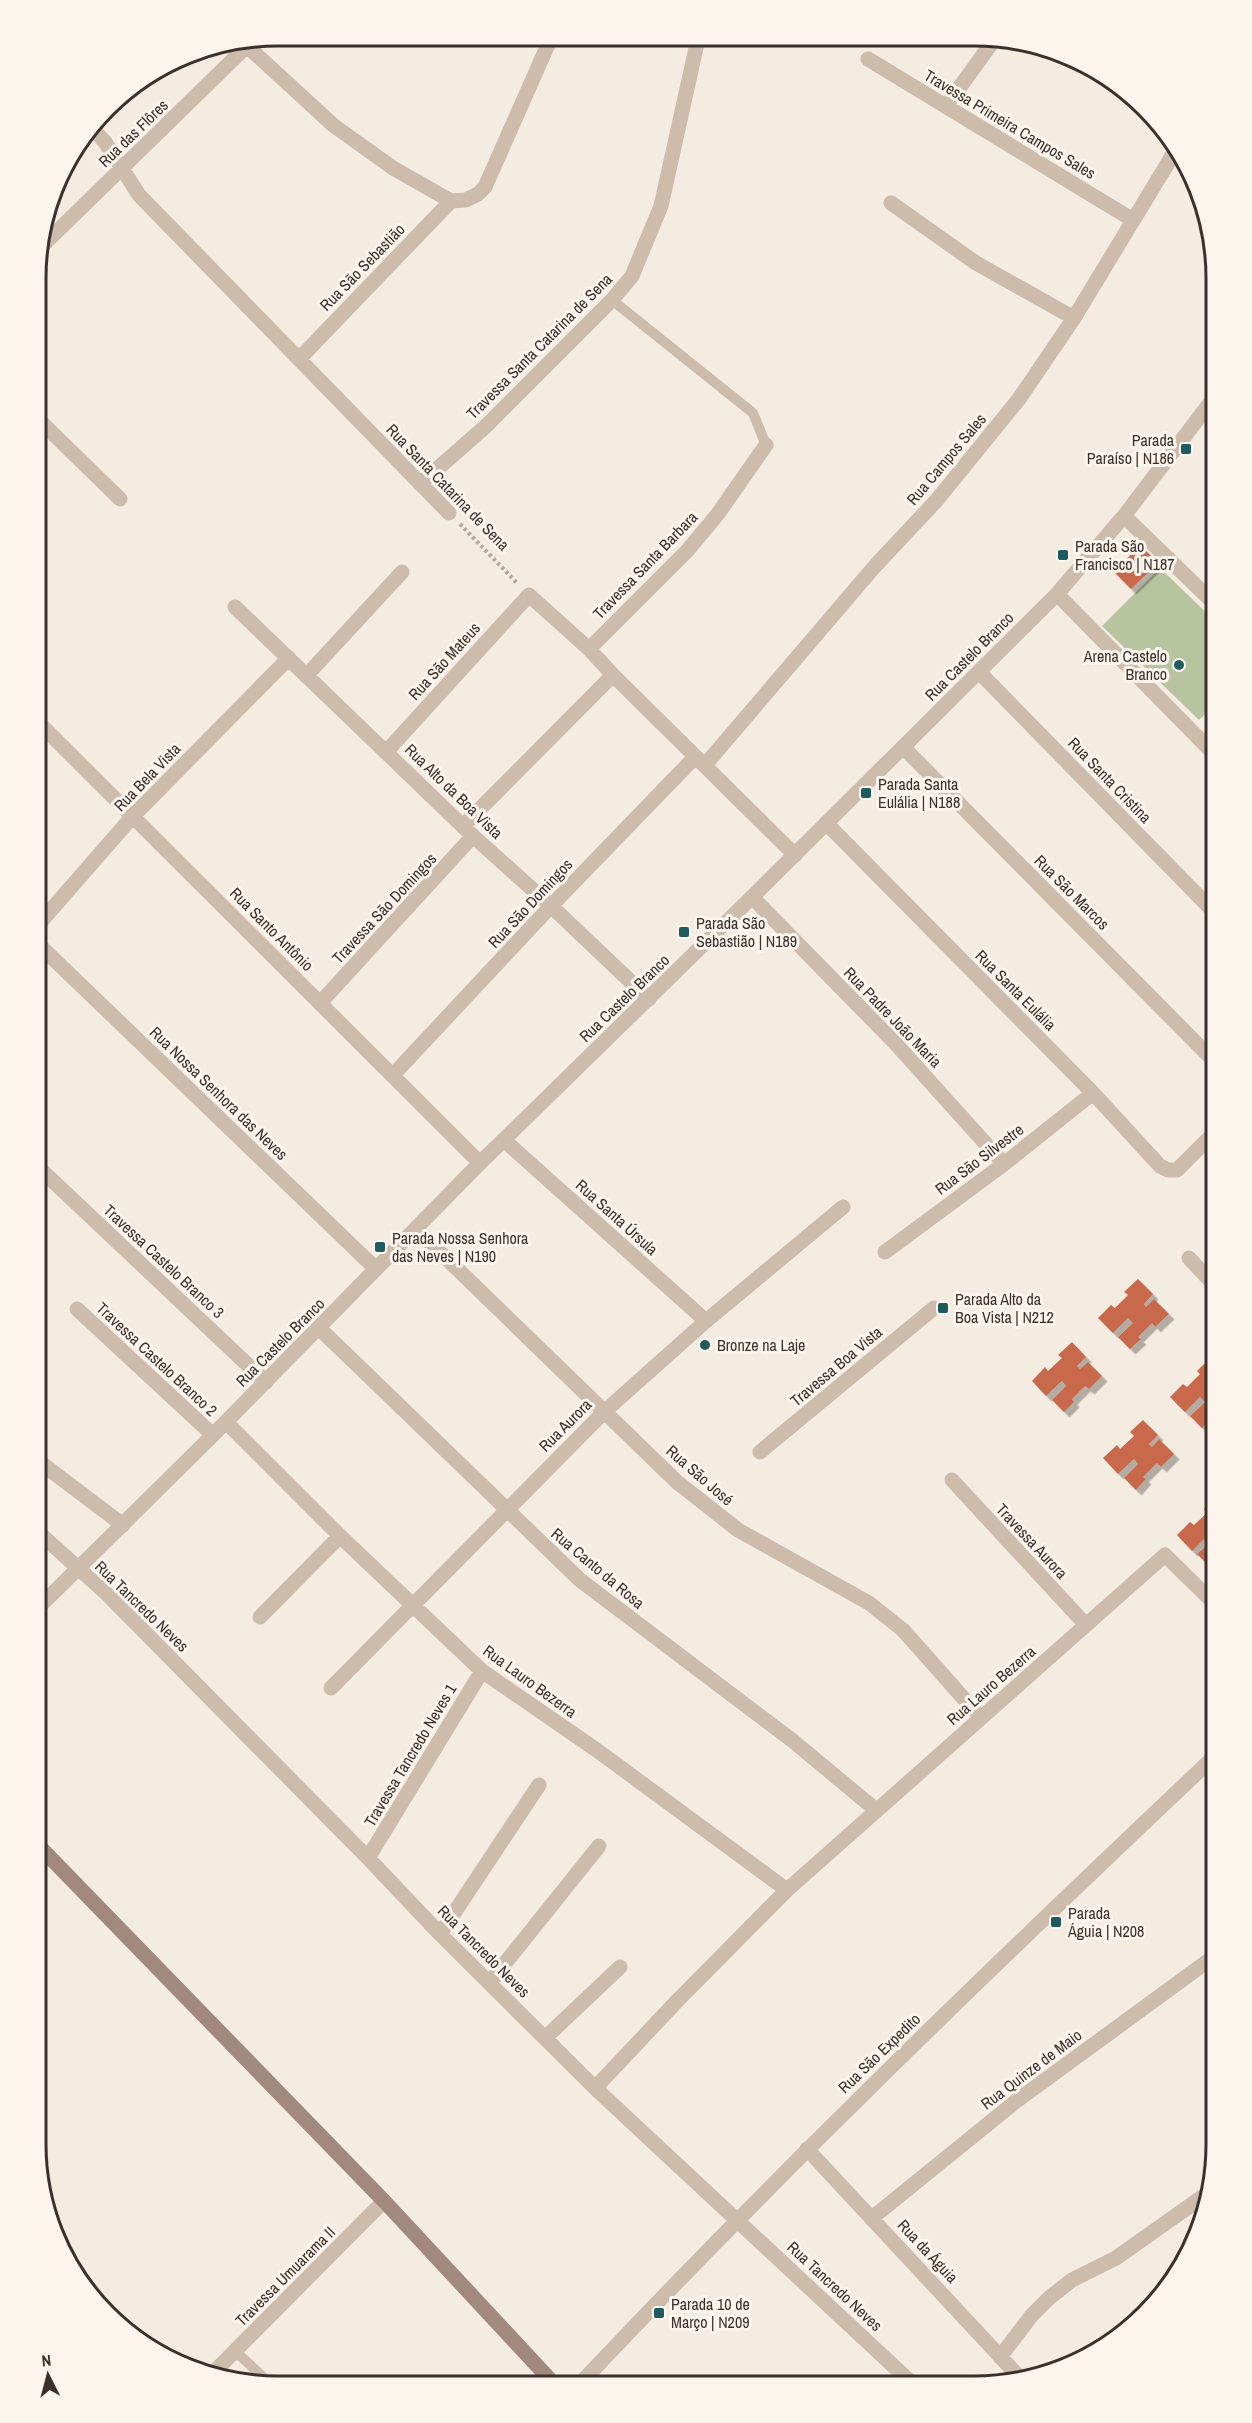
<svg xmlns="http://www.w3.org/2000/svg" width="1252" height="2423" font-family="'Archivo Narrow',sans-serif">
  <defs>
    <filter id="shadow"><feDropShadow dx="5.5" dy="5.5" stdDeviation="0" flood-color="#0004"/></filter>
  </defs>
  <rect width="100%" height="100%" fill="#f4ebe1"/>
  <path fill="#b8c4a0" d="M1160,568L1216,622V703L1199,720L1102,626Z"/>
  <path fill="#c8694b" filter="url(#shadow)" d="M1140,545L1158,563L1131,589L1114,572Z
    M1138,1279L1153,1294L1144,1304L1146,1307L1154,1299L1169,1314L1155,1327L1152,1323L1138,1337L1141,1339L1130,1349L1118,1337L1133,1323L1128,1318L1113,1333L1098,1318L1111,1305L1115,1308L1128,1295L1124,1292Z
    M1072,1342L1086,1357L1077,1366L1080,1369L1088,1362L1102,1376L1089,1389L1085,1386L1072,1399L1074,1402L1064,1412L1052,1400L1066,1386L1062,1381L1046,1396L1032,1381L1045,1367L1048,1371L1062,1358L1058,1355Z
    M1210,1358L1216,1364V1410L1210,1415L1213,1418L1202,1428L1190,1416L1205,1402L1200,1397L1185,1412L1170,1397L1183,1384L1187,1387L1200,1374L1197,1371Z
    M1143,1420L1158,1435L1149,1444L1152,1447L1159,1439L1174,1454L1161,1467L1157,1463L1143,1477L1146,1479L1136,1490L1124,1478L1138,1464L1134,1459L1118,1474L1103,1458L1117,1445L1120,1449L1134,1436L1130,1432Z
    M1216,1497V1560L1209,1566L1197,1554L1212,1541L1207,1536L1192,1551L1177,1535L1190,1522L1194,1525L1207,1513L1204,1509Z"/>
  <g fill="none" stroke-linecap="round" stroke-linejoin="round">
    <path stroke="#b9a596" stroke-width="4" stroke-dasharray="3 3" stroke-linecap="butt" d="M460,524L517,583"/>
    <path stroke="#cdbbac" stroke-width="10" d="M612,300L753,413L766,445
      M235,2351L272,2385"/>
    <path stroke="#cdbbac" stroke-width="15" d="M247,46L333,125L393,168L451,201L466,200L478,194L485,187L551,38
      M868,59L1133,220
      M946,106L994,40
      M93,129L105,142L139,195L449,513
      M891,203L976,263L1074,318
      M38,250L252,41
      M300,358L451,201
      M38,419L120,499
      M420,484L486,426L612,300L632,276L661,206L698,39
      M1124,516L1216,605
      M1057,594L1216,756
      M235,607L473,836L551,906L649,999
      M589,649L687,551L717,515L766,445
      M979,672L1216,914
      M306,676L402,572
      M38,722L480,1163
      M903,747L1216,1063
      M387,751L529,595L589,649L613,675L795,855
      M705,765L875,566L936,501L1019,399L1074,318L1177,148
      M826,823L1093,1093L1160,1166L1168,1170H1177L1216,1131
      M463,826L613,675
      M752,897L896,1044L1004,1164
      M37,926L133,816L289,658
      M37,943L376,1269
      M320,1003L473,836
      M393,1075L551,906L695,757
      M504,1140L706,1321
      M37,1166L266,1382
      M416,1229L677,1482L738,1530L869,1603L903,1630L981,1718
      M885,1252L1004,1164L1093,1093
      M1189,1258L1216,1287
      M77,1309L213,1435
      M319,1328L580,1580L793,1741L876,1810
      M226,1422L340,1536L482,1671L598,1751L787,1890
      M760,1452L934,1308
      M37,1460L123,1525
      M952,1480L1086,1625
      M37,1531L106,1593L368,1858L440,1934L595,2088L916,2387
      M260,1617L340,1536
      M331,1688L605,1411L706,1321L843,1207
      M368,1858L482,1671
      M440,1934L539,1785
      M490,1982L599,1846
      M545,2038L620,1967
      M595,2088L678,2000L787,1890L1165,1555
      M807,2149L1021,2379
      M872,2218L1015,2102L1216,1955
      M1000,2357L1032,2315L1049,2298L1072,2280L1116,2258L1208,2193
      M211,2375L384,2201"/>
    <path stroke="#cdbbac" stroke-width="15" d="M1165,1555L1216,1605
      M37,1609L213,1435L480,1163L752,897L1057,594L1124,516L1216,395
      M578,2386C783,2168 998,1961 1216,1755"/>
    <path stroke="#a18a7d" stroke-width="15" d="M36,1843L384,2201L556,2386"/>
  </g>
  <g fill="#1f5a5e" stroke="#fbf5ee" stroke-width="2">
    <rect x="1180" y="443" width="12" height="12" rx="3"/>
    <rect x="1057" y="549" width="12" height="12" rx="3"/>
    <circle cx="1179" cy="665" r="6"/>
    <rect x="860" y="787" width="12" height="12" rx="3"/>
    <rect x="678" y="926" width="12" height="12" rx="3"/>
    <rect x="374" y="1241" width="12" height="12" rx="3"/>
    <rect x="937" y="1302" width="12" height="12" rx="3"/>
    <circle cx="705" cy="1345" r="6"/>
    <rect x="1050" y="1916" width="12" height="12" rx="3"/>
    <rect x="653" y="2307" width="12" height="12" rx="3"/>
  </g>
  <g text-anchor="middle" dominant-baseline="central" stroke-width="6" stroke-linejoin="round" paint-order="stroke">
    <g font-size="16" fill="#3b302b" stroke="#fbf5ee">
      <text transform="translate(1010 124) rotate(31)">Travessa Primeira Campos Sales</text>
      <text transform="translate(133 133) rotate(-44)">Rua das Flôres</text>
      <text transform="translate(362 267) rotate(-46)">Rua São Sebastião</text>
      <text transform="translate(539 346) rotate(-45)">Travessa Santa Catarina de Sena</text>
      <text transform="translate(946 459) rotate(-50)">Rua Campos Sales</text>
      <text transform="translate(448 487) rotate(46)">Rua Santa Catarina de Sena</text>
      <text transform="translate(645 565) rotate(-46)">Travessa Santa Barbara</text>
      <text transform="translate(969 656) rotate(-45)">Rua Castelo Branco</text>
      <text transform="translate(444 661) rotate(-48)">Rua São Mateus</text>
      <text transform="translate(147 777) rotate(-46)">Rua Bela Vista</text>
      <text transform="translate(1110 780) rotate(46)">Rua Santa Cristina</text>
      <text transform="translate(454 791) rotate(44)">Rua Alto da Boa Vista</text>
      <text transform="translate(1072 892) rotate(45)">Rua São Marcos</text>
      <text transform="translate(530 903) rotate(-47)">Rua São Domingos</text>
      <text transform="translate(384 908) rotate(-47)">Travessa São Domingos</text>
      <text transform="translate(272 929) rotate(45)">Rua Santo Antônio</text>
      <text transform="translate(1016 990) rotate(45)">Rua Santa Eulália</text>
      <text transform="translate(624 998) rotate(-44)">Rua Castelo Branco</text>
      <text transform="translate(893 1017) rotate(46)">Rua Padre João Maria</text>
      <text transform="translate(219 1093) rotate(44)">Rua Nossa Senhora das Neves</text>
      <text transform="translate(979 1159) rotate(-37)">Rua São Silvestre</text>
      <text transform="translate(617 1217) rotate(42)">Rua Santa Úrsula</text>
      <text transform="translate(164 1261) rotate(43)">Travessa Castelo Branco 3</text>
      <text transform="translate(280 1342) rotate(-45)">Rua Castelo Branco</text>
      <text transform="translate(157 1359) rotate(43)">Travessa Castelo Branco 2</text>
      <text transform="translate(836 1366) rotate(-40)">Travessa Boa Vista</text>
      <text transform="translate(565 1425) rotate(-45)">Rua Aurora</text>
      <text transform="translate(700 1475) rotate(41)">Rua São José</text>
      <text transform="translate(1032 1541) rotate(47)">Travessa Aurora</text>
      <text transform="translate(598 1568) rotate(40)">Rua Canto da Rosa</text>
      <text transform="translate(142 1606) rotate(44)">Rua Tancredo Neves</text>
      <text transform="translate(530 1681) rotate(36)">Rua Lauro Bezerra</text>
      <text transform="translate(991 1685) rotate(-41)">Rua Lauro Bezerra</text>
      <text transform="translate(410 1755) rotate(-59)">Travessa Tancredo Neves 1</text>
      <text transform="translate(484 1951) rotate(45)">Rua Tancredo Neves</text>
      <text transform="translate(879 2053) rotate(-44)">Rua São Expedito</text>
      <text transform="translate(1031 2069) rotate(-37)">Rua Quinze de Maio</text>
      <text transform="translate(928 2251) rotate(47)">Rua da Águia</text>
      <text transform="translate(285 2276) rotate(-45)">Travessa Umuarama II</text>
      <text transform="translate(835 2286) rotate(43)">Rua Tancredo Neves</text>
    </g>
    <g font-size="16" fill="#3b302b" stroke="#fbf5ee" text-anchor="start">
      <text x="1174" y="440" text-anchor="end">Parada<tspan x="1174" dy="18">Paraíso | N186</tspan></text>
      <text x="1075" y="546">Parada São<tspan x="1075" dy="18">Francisco | N187</tspan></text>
      <text x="1167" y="656" text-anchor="end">Arena Castelo<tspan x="1167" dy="18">Branco</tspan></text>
      <text x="878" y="784">Parada Santa<tspan x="878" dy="18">Eulália | N188</tspan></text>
      <text x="696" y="923">Parada São<tspan x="696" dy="18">Sebastião | N189</tspan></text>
      <text x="392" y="1238">Parada Nossa Senhora<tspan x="392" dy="18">das Neves | N190</tspan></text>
      <text x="955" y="1299">Parada Alto da<tspan x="955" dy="18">Boa Vista | N212</tspan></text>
      <text x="717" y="1345">Bronze na Laje</text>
      <text x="1068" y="1913">Parada<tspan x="1068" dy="18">Águia | N208</tspan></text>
      <text x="671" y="2304">Parada 10 de<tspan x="671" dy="18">Março | N209</tspan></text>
    </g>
  </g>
  <path d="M0 0H1252V2423H0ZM278 46H974A232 232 0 0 1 1206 278V2144A232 232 0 0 1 974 2376H278A232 232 0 0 1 46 2144V278A232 232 0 0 1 278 46Z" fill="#fbf5ee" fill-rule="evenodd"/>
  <path fill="none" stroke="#3b302b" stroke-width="3" d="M278 46H974A232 232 0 0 1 1206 278V2144A232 232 0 0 1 974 2376H278A232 232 0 0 1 46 2144V278A232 232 0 0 1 278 46Z"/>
  <g transform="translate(48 2375) rotate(354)" stroke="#fbf5ee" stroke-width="4.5" paint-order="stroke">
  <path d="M0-4.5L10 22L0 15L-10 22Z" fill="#3b302b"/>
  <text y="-9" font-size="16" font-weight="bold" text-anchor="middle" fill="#3b302b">N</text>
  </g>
</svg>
